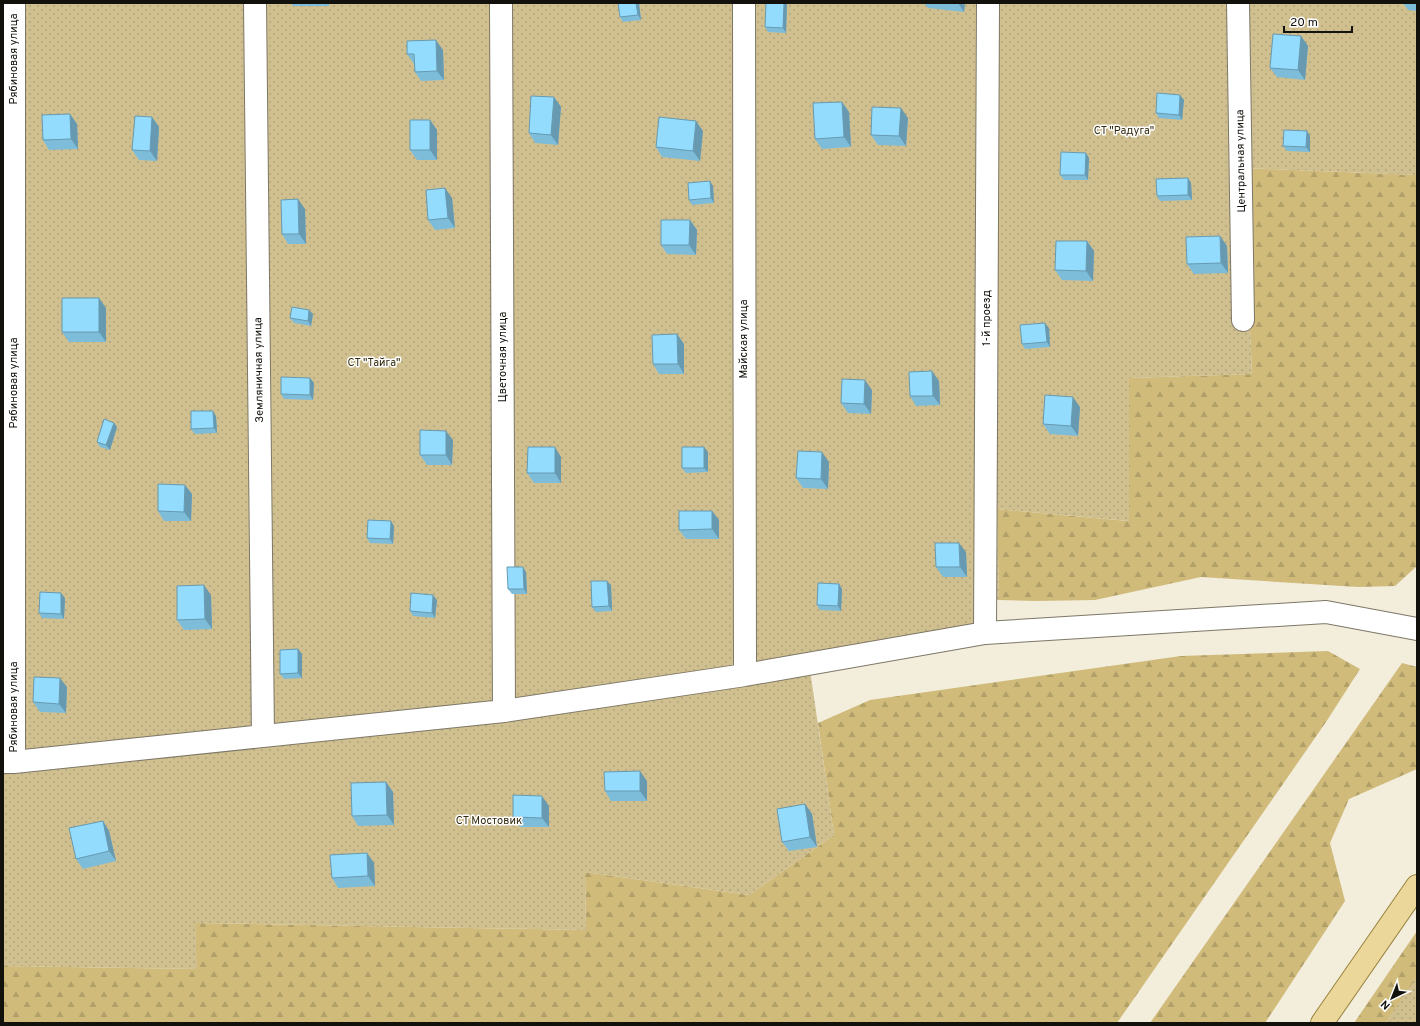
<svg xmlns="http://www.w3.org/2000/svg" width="1420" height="1026" font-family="Overpass,sans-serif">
  <defs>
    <pattern id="forest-firs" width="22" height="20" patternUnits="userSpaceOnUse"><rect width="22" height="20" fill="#d0bb7b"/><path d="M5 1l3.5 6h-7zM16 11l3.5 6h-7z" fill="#b2a069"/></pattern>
    <pattern id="garden-dots" width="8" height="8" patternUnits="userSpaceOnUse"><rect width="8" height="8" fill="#d1c08f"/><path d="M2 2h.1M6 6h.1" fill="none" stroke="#b3a47a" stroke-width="1.8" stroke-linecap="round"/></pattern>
  </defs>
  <rect width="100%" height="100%" fill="#f3eddb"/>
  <path fill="url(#forest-firs)" d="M1243,168L1417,175V566L1395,586L1358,587L1201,577L1095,600L1037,601L999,600L997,509L1128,521L1129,378L1252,374Z
    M1328,651L1360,669L1326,722L1117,1023H3V966L196,969L195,923L586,930L585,872L749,895L834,835L818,723L870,700L1181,656Z
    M1402,663L1417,667V769L1349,799L1330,843L1345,901L1265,1023H1150Z
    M1417,931V994L1397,1023H1354Z"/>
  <path fill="url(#garden-dots)" d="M3,3H1417V175L1244,168L1252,374L1129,378V521L997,509L999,600L986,598L985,633L809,663L834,835L749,895L585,872L586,930L195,923L197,969L3,966Z
    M1417,977V1023H1385Z"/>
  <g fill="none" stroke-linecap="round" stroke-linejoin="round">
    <g stroke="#7d7767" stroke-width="24">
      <path id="minor" d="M255,3L263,736
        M501,3L504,711
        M744,3L745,675
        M1238,3L1243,320
        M985,633L988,3
        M3,762H14L504,711L745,675L985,633L1326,612L1417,629
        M14,762V3"/>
    </g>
    <g stroke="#96803c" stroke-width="24">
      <path id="major" d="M1322,1023L1417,886"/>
    </g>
    <use href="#minor" stroke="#fff" stroke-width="22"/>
    <use href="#major" stroke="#ebd79a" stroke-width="22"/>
  </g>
  <path fill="#7ebdda" d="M291,3H329V6H293Z
    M618,3H639L641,20L623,22L620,17Z
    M924,3H965L964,12L928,8Z
    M1403,3H1417V11L1408,10Z
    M787,4L786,33L768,32L765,27Z
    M1301,36L1308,46L1305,80L1277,77L1270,68Z
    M443,50L444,80L421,81L415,72L414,64L407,54Z
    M1180,95L1184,100L1182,120L1159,118L1156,113Z
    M554,97L561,107L558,145L535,143L529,133Z
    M842,102L849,112L851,147L822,149L815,139Z
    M70,114L77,124L78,149L49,150L43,140Z
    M152,117L159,127L157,161L139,160L132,150Z
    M908,118L906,146L878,145L871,135Z
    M430,120L437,130V160H417L410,150Z
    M703,131L700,161L662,157L656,147Z
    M1307,131L1310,136V152L1287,151L1283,146Z
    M1086,153L1089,158L1088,180H1064L1060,175Z
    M1188,178L1191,183L1192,200L1160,201L1157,196Z
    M713,186L714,203L692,205L689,200Z
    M452,198L455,228L435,230L428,220Z
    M305,209L306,244H288L282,234Z
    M690,220L697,230L696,255L667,254L661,245Z
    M1220,236L1227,246L1228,273L1194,274L1187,264Z
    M1087,241L1094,251L1093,281L1062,280L1055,270Z
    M106,308V342H69L62,332Z
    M313,314L311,326L294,323L290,318Z
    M1049,328L1050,347L1025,349L1022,344Z
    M677,334L684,344V374H659L653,364Z
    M310,378L314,383L313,400L284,399L281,394Z
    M939,381L940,405L916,406L910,396Z
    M872,390L871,414L848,413L841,403Z
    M1080,407L1078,436L1050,434L1043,424Z
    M216,416L217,433L195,434L191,429Z
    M114,423L117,427L110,450L100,447L97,442Z
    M453,440L452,465H427L420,455Z
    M708,452V472L686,473L682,468Z
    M561,457V483H534L527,473Z
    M829,462L828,489L803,488L796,478Z
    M185,485L192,494L191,521H164L158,511Z
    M712,511L719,520V539H686L679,530Z
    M394,526L393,544L370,543L367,538Z
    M966,552L967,577H943L936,567Z
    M523,567L526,572L527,594H512L508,589Z
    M839,584L842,589L841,611L820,610L817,605Z
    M611,585L612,611L596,612L592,607Z
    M211,595L212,629L184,630L177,620Z
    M65,598L64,619L42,618L39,613Z
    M437,600L435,618L413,616L410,611Z
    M302,654V678L284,679L280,674Z
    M67,687L66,713L40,712L33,702Z
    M647,781V801H611L605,791Z
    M386,782L393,792L394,825L358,826L352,816Z
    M805,804L812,814L817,847L789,851L782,842Z
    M549,806V827H520L513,817Z
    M103,821L109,831L116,861L83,869L76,859Z
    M367,853L374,863L375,886L338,888L332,878Z"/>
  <path fill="#679ab1" d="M636,3H639L641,20L638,15Z
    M784,3H787V4L786,33L783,28Z
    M958,3H965L964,12Z
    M1301,36L1308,46L1305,80L1298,70Z
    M436,40L443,50L444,80L437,71Z
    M1180,95L1184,100L1182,120L1179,115Z
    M554,97L561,107L558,145L551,135Z
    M842,102L849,112L851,147L844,137Z
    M901,108L908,118L906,146L899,136Z
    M70,114L77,124L78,149L71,139Z
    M152,117L159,127L157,161L150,151Z
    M430,120L437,130V160L430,150Z
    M696,121L703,131L700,161L693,151Z
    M1307,131L1310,136V152L1306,147Z
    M1086,153L1089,158L1088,180L1085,175Z
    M1188,178L1191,183L1192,200L1188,195Z
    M710,181L713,186L714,203L711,198Z
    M445,188L452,198L455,228L448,218Z
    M298,199L305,209L306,244L299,234Z
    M690,220L697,230L696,255L689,245Z
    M1220,236L1227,246L1228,273L1221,263Z
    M1087,241L1094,251L1093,281L1086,271Z
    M99,298L106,308V342L99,332Z
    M309,310L313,314L311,326L308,321Z
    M1045,323L1049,328L1050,347L1047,342Z
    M677,334L684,344V374L678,364Z
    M932,371L939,381L940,405L933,396Z
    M310,378L314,383L313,400L310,395Z
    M865,380L872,390L871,414L864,404Z
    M1073,397L1080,407L1078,436L1071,426Z
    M213,411L216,416L217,433L214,428Z
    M114,423L117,427L110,450L106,445Z
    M446,431L453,440L452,465L446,455Z
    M555,447L561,457V483L555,473Z
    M704,447L708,452V472L704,468Z
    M822,452L829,462L828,489L821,479Z
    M185,485L192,494L191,521L184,512Z
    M712,511L719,520V539L712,529Z
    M391,521L394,526L393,544L390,539Z
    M959,543L966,552L967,577L960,567Z
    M523,567L526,572L527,594L524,589Z
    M607,581L611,585L612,611L609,606Z
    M839,584L842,589L841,611L838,606Z
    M204,585L211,595L212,629L205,619Z
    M61,593L65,598L64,619L61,614Z
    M433,595L437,600L435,618L432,613Z
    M298,649L302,654V678L298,673Z
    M60,678L67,687L66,713L59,704Z
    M640,771L647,781V801L640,791Z
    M386,782L393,792L394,825L387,815Z
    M542,796L549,806V827L542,818Z
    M805,804L812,814L817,847L810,837Z
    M103,821L109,831L116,861L109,851Z
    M367,853L374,863L375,886L368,876Z"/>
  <path fill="#93dcfd" stroke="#679ab1" d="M618,3H636L638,15L620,17Z
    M766,3H784L783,28L765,27Z
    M1273,34L1301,36L1298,70L1270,68Z
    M436,40L437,71L415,72L414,54H407V41Z
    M1157,93L1180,95L1179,115L1156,113Z
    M531,96L554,97L551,135L529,133Z
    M842,102L844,137L815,139L813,103Z
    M872,107L901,108L899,136L871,135Z
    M70,114L71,139L43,140L42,115Z
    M135,116L152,117L150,151L132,150Z
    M659,117L696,121L693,151L656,147Z
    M410,120H430V150H410Z
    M1284,130L1307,131L1306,147L1283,146Z
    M1061,152L1086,153L1085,175H1060Z
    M1188,178V195L1157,196L1156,179Z
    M710,181L711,198L689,200L688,183Z
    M445,188L448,218L428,220L426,190Z
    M298,199L299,234H282L281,200Z
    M661,220H690L689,245H661Z
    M1220,236L1221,263L1187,264L1186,237Z
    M1056,241H1087L1086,271L1055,270Z
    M62,298H99V332H62Z
    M292,307L309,310L308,321L290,318Z
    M1045,323L1047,342L1022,344L1020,325Z
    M677,334L678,364H653L652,335Z
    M932,371L933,396H910L909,372Z
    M281,377L310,378V395L281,394Z
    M842,379L865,380L864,404L841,403Z
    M1045,395L1073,397L1071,426L1043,424Z
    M191,411H213L214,428L191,429Z
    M104,419L114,423L106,445L97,442Z
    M420,430L446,431V455H420Z
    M528,447H555V473H527Z
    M682,447H704V468H682Z
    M798,451L822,452L821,479L796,478Z
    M158,484L185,485L184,512L158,511Z
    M679,511H712V529L679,530Z
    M368,520L391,521L390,539L367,538Z
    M935,543H959L960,567H936Z
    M507,567H523L524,589H508Z
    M591,581H607L609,606L592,607Z
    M818,583L839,584L838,606L817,605Z
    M204,585L205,619L177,620V586Z
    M40,592L61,593V614L39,613Z
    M411,593L433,595L432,613L410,611Z
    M298,649V673L280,674V650Z
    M34,677L60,678L59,704L33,702Z
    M640,771V791H605L604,772Z
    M386,782L387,815L352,816L351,783Z
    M513,795L542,796V818L513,817Z
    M805,804L810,837L782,842L777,809Z
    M103,821L109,851L76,859L69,828Z
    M367,853L368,876L332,878L330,855Z"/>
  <g text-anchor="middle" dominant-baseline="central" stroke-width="3" stroke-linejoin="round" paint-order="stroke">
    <g font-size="11" fill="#13110b" stroke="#fff">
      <text transform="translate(14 59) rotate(-90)">Рябиновая улица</text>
      <text transform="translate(1241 161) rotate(-91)">Центральная улица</text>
      <text transform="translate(987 318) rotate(-90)">1-й проезд</text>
      <text transform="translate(744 339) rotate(-90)">Майская улица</text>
      <text transform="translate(503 357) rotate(-90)">Цветочная улица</text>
      <text transform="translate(259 370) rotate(-91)">Земляничная улица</text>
      <text transform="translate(14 383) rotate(-90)">Рябиновая улица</text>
      <text transform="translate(14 707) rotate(-90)">Рябиновая улица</text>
    </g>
    <g font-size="11" fill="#332a0d" stroke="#fff">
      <text x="1124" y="131">СТ "Радуга"</text>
      <text x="374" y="363">СТ "Тайга"</text>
      <text x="489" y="821">СТ Мостовик</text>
    </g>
  </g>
  <rect width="1420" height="1026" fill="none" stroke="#13110b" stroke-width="8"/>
  <g transform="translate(1392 998) rotate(223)" stroke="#ffffff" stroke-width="3" paint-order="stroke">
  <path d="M0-3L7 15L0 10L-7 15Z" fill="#13110b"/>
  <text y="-6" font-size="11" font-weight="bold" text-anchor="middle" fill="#13110b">N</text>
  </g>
  <path d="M1284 26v6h68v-6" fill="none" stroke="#13110b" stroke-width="2"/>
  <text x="1290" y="26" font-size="12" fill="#13110b" stroke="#ffffff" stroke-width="3" paint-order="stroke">20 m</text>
</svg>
